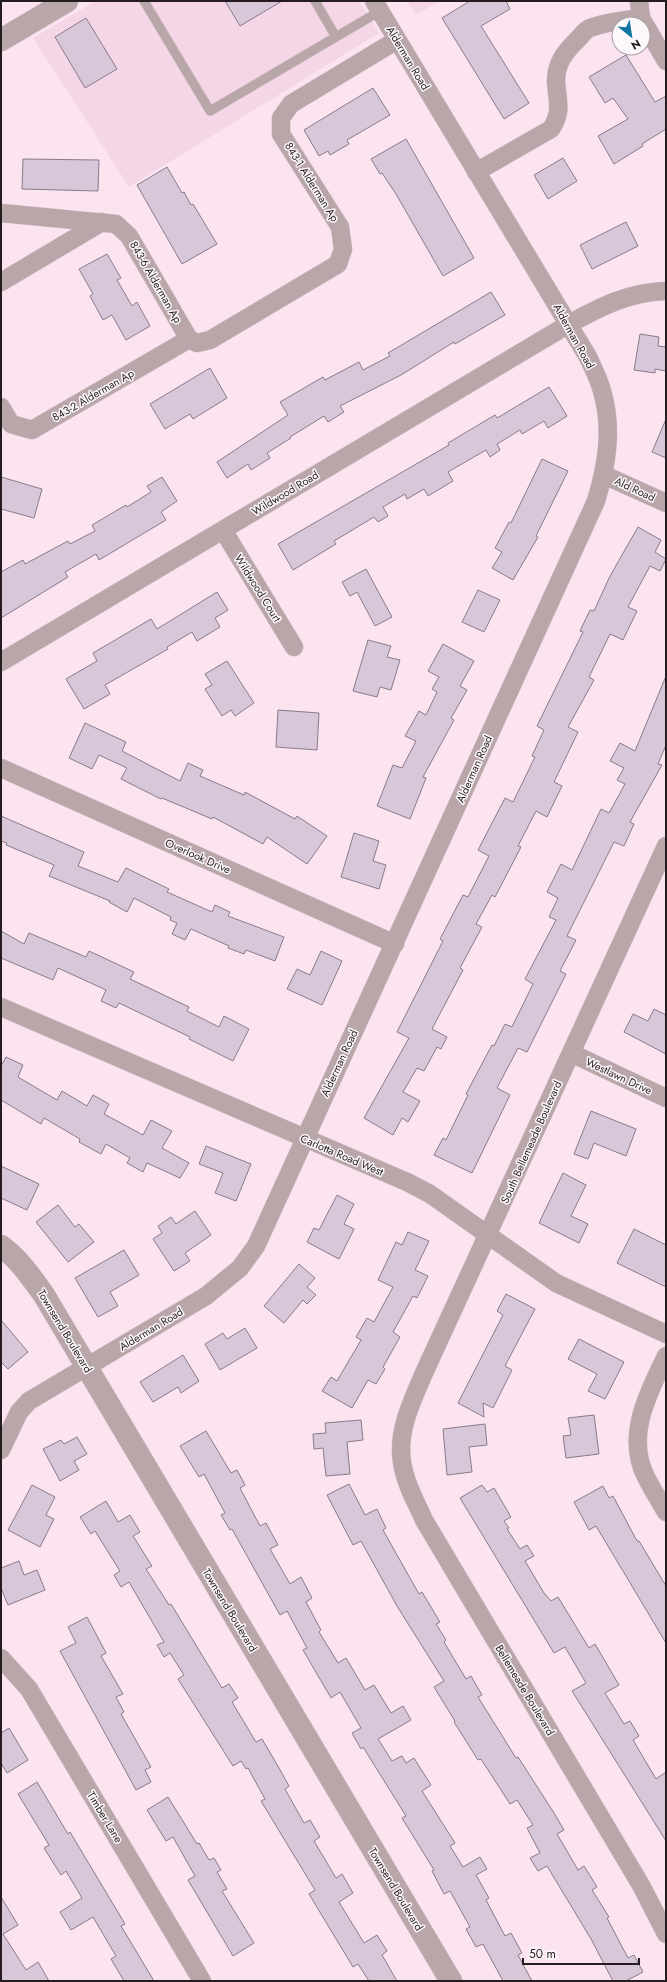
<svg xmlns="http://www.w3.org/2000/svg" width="667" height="1982" font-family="Jost,sans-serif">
  <rect width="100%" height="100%" fill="#fbe4f0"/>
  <path fill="#f4d6e6" d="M96,1H359L379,33L129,187L33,38Z
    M407,1H440L416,15Z"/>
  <path fill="#d7c7d9" stroke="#897b8b" d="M225,1H282L240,26Z
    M470,1H506L510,9L481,26L529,103L504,119L442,18Z
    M86,18L117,69L85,88L55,37Z
    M626,55L655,102L666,96V129L642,144L643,146L614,164L598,136L628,119L613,98L605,103L589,77Z
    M373,88L390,115L347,140L349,144L330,155L328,151L319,156L304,130Z
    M406,139L474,258L443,276L396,194L382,173L380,174L371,159Z
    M563,158L577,181L548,199L534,175Z
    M23,159L99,160L98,191L22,189Z
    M167,167L182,193L184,192L191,205L193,204L217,244L182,264L137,185Z
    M626,222L638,246L592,269L580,245Z
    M107,254L121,278L117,280L132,306L137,302L150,326L126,340L112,315L103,320L90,296L93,294L79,269Z
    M491,292L505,315L455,344L454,342L401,375L340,406L344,412L328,422L324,416L290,437L291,438L267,453L270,458L251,470L248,464L227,478L217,462L288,415L280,402L323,377L325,380L359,362L363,370L390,356L388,353Z
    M640,334L659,337L658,346L666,347V371L655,369V373L634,370Z
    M210,368L227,398L193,419L190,414L165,429L150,404Z
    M549,387L567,416L548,428L544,421L522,434L520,430L497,444L500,450L490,457L486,450L448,472L453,481L428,496L424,489L407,499L405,494L383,507L388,516L378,522L374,517L334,541L336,544L293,570L278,544L449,445L448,443L495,415L497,418Z
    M666,419V458L652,452Z
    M542,459L568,471L536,536L538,537L513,580L492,568L502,552L495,548L509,522L511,523Z
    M1,477L42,489L34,518L1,509Z
    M162,477L177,501L161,512L166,520L99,560L96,554L65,572L68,577L1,618V572L23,560L25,564L68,541L70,544L95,531L92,525L126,505L127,507L151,492L147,486Z
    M638,527L661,540L655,552L666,559L660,571L650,566L628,607L637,611L623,640L610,634L589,677L594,680L568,727L578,732L554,782L562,786L547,817L536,811L518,846L521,847L495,897L492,895L476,924L482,927L460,968L463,970L432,1029L447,1037L441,1049L437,1047L424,1071L417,1068L403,1092L420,1101L408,1122L402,1118L393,1135L364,1118L409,1038L397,1032L443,941L440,939L463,895L468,897L489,856L478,850L505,798L513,802L535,757L532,756L544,730L537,726L583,632L580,631L590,610L594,611L610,576Z
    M366,569L392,617L375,626L357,592L350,596L342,582Z
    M478,590L500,600L484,632L462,622Z
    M217,592L228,610L215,618L220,627L197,641L192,632L167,647L168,649L105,685L110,694L84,709L66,679L97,661L93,653L151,619L157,629Z
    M368,640L391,646L387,657L400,660L391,690L380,687L377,697L353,691Z
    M443,644L474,661L460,686L467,690L451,718L454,720L423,777L426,778L410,819L377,806L393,765L402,768L416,741L405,736L419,711L426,715L437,692L432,689L439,677L428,671Z
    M227,661L254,703L235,716L231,710L222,716L205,689L212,685L205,674Z
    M666,676V745L658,764L662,765L630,822L634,824L624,846L614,842L567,936L576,940L560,971L566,974L527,1052L518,1048L497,1088L510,1095L472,1173L434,1155L443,1138L446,1140L468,1095L466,1094L492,1045L494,1046L505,1024L512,1027L533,984L525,979L556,920L549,917L558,898L547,892L561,864L572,870L601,809L609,813L625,784L617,780L624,768L610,761L620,743L635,751Z
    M278,710L319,713L317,750L276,747Z
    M85,723L126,742L122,751L180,781L188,763L203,770L200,776L244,795L245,792L295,819L297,816L327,836L307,864L267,837L263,844L213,817L212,819L162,798L161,799L121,779L127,768L99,755L92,769L69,758Z
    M1,816L84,852L78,866L118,882L126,868L169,889L167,892L212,912L215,905L230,912L228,916L284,937L275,961L246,950L244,954L228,948L229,946L191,929L185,940L172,934L177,923L170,920L171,917L134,898L127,912L109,902L110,901L49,876L54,865L6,845L7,843L1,841Z
    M354,833L379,841L373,861L386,865L379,889L341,877Z
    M1,931L24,944L29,933L86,957L89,951L134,972L130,979L189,1007L187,1011L219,1027L224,1016L249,1029L233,1061L189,1039L190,1037L119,1003L116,1008L101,1001L106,990L58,968L53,980L1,958Z
    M321,951L342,961L322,1005L287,989L297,969L310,975Z
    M654,1009L666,1015V1054L624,1032L633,1014L648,1021Z
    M6,1057L23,1065L18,1077L57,1100L62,1091L87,1106L93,1095L109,1104L104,1114L143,1135L151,1120L172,1131L162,1148L189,1163L180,1178L147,1163L143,1172L127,1163L130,1158L106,1144L101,1154L79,1142L80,1139L44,1118L41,1124L1,1100V1066Z
    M591,1111L636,1129L626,1156L594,1143L588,1159L574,1154Z
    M206,1146L251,1164L236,1201L215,1193L223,1173L199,1164Z
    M1,1166L39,1184L27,1210L1,1198Z
    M563,1173L586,1185L571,1216L588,1224L579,1243L539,1223Z
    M337,1195L354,1204L344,1224L354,1229L339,1259L307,1242L314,1228L319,1230Z
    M58,1205L75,1227L79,1224L94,1242L68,1262L36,1222Z
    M195,1211L211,1235L185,1253L190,1261L174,1271L153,1239L162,1233L158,1226L171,1217L176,1224Z
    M634,1229L666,1245V1287L617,1263Z
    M408,1232L429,1241L415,1270L428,1276L417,1298L413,1296L393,1332L400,1337L383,1367L385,1369L376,1384L368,1380L352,1408L322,1391L331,1377L337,1381L361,1340L356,1337L367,1318L374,1322L393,1287L378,1280L396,1242L402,1245Z
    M124,1250L139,1275L110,1292L118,1306L98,1317L75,1278Z
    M299,1264L315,1278L307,1287L316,1295L307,1304L303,1300L284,1323L264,1306Z
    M506,1294L535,1309L505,1366L512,1370L493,1408L483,1403L484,1417L458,1403L503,1315L497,1311Z
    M1,1320L28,1352L8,1369L1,1362Z
    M245,1328L257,1348L220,1370L205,1344L223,1333L227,1339Z
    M579,1339L624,1362L605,1399L588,1391L597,1374L568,1359Z
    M183,1355L199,1381L181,1393L178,1387L153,1402L140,1382Z
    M594,1415L599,1454L566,1458L563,1436L571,1435L568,1418Z
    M361,1420L363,1440L347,1442L350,1474L326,1476L323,1448L314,1449L313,1434L326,1433L325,1423Z
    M485,1424L487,1445L469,1447L472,1472L447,1475L443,1429Z
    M206,1431L231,1473L237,1470L245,1485L240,1488L260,1526L266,1523L278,1545L270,1549L290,1584L301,1577L312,1598L306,1602L321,1630L319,1632L338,1663L346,1658L365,1690L374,1685L391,1713L403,1706L411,1720L378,1739L392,1761L402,1756L406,1763L414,1758L431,1785L422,1791L455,1843L450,1846L463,1867L480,1857L487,1869L476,1875L489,1898L486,1900L505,1936L511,1933L522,1953L518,1955L532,1981H503L483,1944L476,1947L466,1929L470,1927L450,1891L444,1894L432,1871L434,1870L402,1818L406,1816L363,1747L361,1749L352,1733L361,1728L340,1692L331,1698L303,1650L307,1648L287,1611L280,1615L232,1529L230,1530L221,1515L225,1513L204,1474L199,1477L180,1446Z
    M77,1437L87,1454L74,1461L79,1470L60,1481L43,1449L61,1440L64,1444Z
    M349,1484L365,1515L377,1509L386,1528L383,1530L419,1594L422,1592L440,1622L436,1624L446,1640L444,1642L466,1679L471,1676L482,1695L478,1697L516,1758L518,1757L554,1813L564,1830L557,1834L578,1870L584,1866L597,1887L592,1890L609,1917L607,1918L628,1958L634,1955L643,1972L626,1981H613L591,1939L547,1866L538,1871L530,1858L540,1853L527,1828L533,1825L517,1800L510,1804L481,1759L478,1760L454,1722L455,1721L434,1687L444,1681L397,1606L361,1541L353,1545L327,1495Z
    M32,1485L55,1497L46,1515L54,1519L40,1547L8,1530Z
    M482,1485L487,1492L494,1488L511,1517L504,1521L509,1528L507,1529L520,1549L527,1545L534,1556L525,1561L544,1593L551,1601L558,1597L589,1648L595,1644L619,1685L605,1693L624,1724L630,1721L639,1736L633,1740L656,1779L666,1772V1841L572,1691L586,1683L565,1647L554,1653L460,1498Z
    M603,1486L609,1498L613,1496L637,1541H639L666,1586V1643L596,1526L589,1530L574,1502Z
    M106,1501L118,1522L130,1515L140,1532L133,1536L152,1566L146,1569L169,1605L171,1604L222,1688L229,1684L238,1698L232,1702L256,1742L262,1739L279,1768L289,1786L285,1789L304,1823L310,1820L320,1837L314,1841L336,1878L342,1874L353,1893L339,1902L364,1943L377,1935L387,1951L382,1955L397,1981H369L358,1964L353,1967L309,1894L315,1890L261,1801L265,1799L248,1768L246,1769L241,1761L233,1766L178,1679L184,1675L170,1653L164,1657L157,1645L164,1642L129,1582L121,1587L114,1575L120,1571L95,1531L91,1534L80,1517Z
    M19,1561L24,1575L37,1570L45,1590L8,1605L1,1588V1568Z
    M87,1617L106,1653L101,1656L123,1694L116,1697L124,1712L121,1714L151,1767L145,1770L151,1782L136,1790L60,1651L76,1643L68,1627Z
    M9,1728L28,1760L7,1773L1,1763V1733Z
    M37,1782L68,1834L70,1832L125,1924L121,1926L154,1981H124L111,1959L116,1956L93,1917L71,1930L60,1912L82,1898L66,1871L61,1875L44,1848L49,1845L18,1794Z
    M168,1797L197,1844L199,1843L209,1860L214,1858L221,1870L217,1872L227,1889L222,1891L254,1943L233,1956L188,1880L195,1876L173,1837L166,1841L147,1810Z
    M1,1897L18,1925L3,1934L26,1970L38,1962L49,1981H1Z"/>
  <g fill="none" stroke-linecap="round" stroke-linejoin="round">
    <g stroke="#d4c0cb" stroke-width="10">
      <path id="service" d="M144,1L210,111L380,11
        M315,1L336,37"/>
    </g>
    <g stroke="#d4c0cb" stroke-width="19">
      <path id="minor" d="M641,18L666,61
        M476,172L551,129C563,111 557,101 556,81C556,62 566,51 578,39C582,35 585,30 590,28C606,22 624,20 641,18L639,1
        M1,213L116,224L129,236L189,339
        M1,282L102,222
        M189,339L197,343L210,340L338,264L343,249L340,227L281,134V118L291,104L397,40
        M1,407L11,424L32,430L189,339
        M604,475L666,503
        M223,530L294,647
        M1,662L569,324C600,307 629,292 666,291
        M1,768L395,944
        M666,846L424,1373C412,1401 397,1431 402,1462C405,1483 416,1502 424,1520L642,1887L666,1934
        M1,1007L407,1182L430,1194L556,1283L666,1334
        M571,1053L666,1098
        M666,1356C648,1394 625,1436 646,1477C652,1489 659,1500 666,1512
        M1,1450L19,1412L29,1401L206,1296L240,1268L256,1246L596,501C607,465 613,428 602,391C599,379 593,368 588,357L374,1
        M1,1658L29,1689L202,1981"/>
    </g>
    <g stroke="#d4c0cb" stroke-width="23">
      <path id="tertiary" d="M1,40L67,1
        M1,1246C19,1259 31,1277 44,1295L451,1981"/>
    </g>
    <use href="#service" stroke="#b9a6a9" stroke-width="9"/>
    <use href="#minor" stroke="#b9a6a9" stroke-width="18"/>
    <use href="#tertiary" stroke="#b9a6a9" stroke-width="22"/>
  </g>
  <g text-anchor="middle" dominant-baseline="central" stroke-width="3" stroke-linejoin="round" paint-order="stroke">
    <g font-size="11" fill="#241c20" stroke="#fcf7fa">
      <text transform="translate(408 58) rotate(59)">Alderman Road</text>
      <text transform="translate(312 182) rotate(58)">843-1 Alderman Ap</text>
      <text transform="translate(156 282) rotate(60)">843-6 Alderman Ap</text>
      <text transform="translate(574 336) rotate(61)">Alderman Road</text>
      <text transform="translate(93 395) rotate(-30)">843-2 Alderman Ap</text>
      <text transform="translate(635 489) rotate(25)">Ald Road</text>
      <text transform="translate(285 493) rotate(-31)">Wildwood Road</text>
      <text transform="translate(258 588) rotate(58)">Wildwood Court</text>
      <text transform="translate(474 769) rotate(-66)">Alderman Road</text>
      <text transform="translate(198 856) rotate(24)">Overlook Drive</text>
      <text transform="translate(339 1063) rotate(-65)">Alderman Road</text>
      <text transform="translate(619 1076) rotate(25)">Westlawn Drive</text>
      <text transform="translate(531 1142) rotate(-66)">South Bellemeade Boulevard</text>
      <text transform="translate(342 1155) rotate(23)">Carlotta Road West</text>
      <text transform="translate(151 1329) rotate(-31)">Alderman Road</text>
      <text transform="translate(65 1331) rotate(59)">Townsend Boulevard</text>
      <text transform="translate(230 1610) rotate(59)">Townsend Boulevard</text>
      <text transform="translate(525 1690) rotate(59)">Bellemeade Boulevard</text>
      <text transform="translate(105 1817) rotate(59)">Timber Lane</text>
      <text transform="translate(396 1889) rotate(59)">Townsend Boulevard</text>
    </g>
  </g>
  <rect width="667" height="1982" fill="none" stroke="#241c20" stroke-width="4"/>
  <g transform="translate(631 36) rotate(150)"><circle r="19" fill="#fcf7fa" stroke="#a69fa3"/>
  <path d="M0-3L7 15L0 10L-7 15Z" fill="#0f75a1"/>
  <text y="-6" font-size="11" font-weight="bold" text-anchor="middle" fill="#241c20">N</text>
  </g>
  <path d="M523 1958v6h116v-6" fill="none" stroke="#241c20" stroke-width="2"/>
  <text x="529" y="1958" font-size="12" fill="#241c20" stroke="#fcf7fa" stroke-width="3" paint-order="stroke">50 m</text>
</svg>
